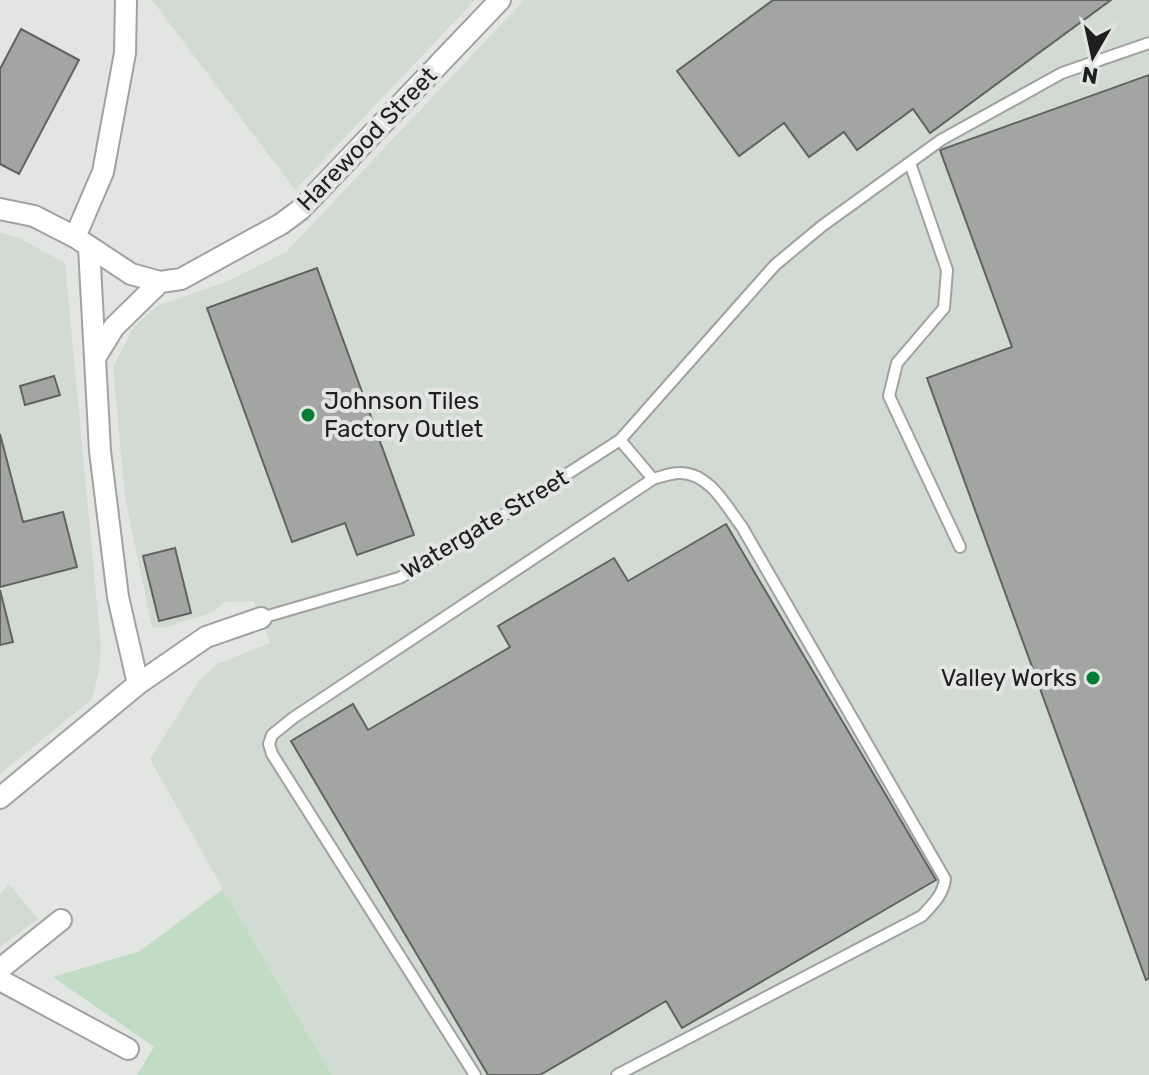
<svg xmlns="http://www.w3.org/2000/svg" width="1149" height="1075" font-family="Rubik,sans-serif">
  <rect width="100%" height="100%" fill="#e3e5e3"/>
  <path fill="#d2dbd3" d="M152,0H475L295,190Z
    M524,0H1149V1075H332L223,889L150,759L199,681L217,664L270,643L254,601L225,602L212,613L163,628L152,627L125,498L113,367L134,326L157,306L226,282L286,252Z
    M0,233L18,237L65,263L101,646L99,671L92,699L0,774Z
    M9,884L38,919L0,947V894Z"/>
  <path fill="#c1dcc5" d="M223,889L332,1075H137L154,1047L53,977L140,951Z"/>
  <path fill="#a3a5a3" stroke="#616361" stroke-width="2" d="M773,0H1111L930,133L913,109L857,150L844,132L809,157L784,123L739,156L677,71Z
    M21,29L79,60L19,174L0,164V69Z
    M1149,75V978L1146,980L927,378L1012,347L940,150Z
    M317,268L414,535L357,555L345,523L292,542L207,308Z
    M54,376L60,395L25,405L20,386Z
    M0,434L23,522L63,512L77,567L0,587Z
    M726,524L936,880L682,1028L666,1001L540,1075H488L291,741L353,704L368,730L510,647L498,626L614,558L628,581Z
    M175,548L191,613L159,621L143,556Z
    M0,590L13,642L0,645Z"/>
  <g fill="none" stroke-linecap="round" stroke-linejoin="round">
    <g stroke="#a0a2a0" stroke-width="14">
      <path id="lane" d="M910,163L947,270L944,308L897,363L889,396L960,547
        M620,440L653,479
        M261,618L399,578L432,561L620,440L775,265L822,226L941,140L1062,73L1149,43
        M475,1075L272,754L269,744L272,735L293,718L653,479C661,477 670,473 679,473C709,472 726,506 742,527L945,879C943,895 933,904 922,916L617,1075"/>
    </g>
    <g stroke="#a0a2a0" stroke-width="24">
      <path id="street" d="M0,209L34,216L75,237L131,274L160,282L181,279L281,224L300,210L500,0
        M75,237L103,172L125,53L126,0
        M89,247L100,451L118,597L138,684
        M95,358L114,327L160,282
        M0,798L138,684L206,637L261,618
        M0,969L61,920
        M0,980L128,1049"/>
    </g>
    <use href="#lane" stroke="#fff" stroke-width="10"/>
    <use href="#street" stroke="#fff" stroke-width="20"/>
  </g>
  <g fill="#007d35" stroke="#e3e5e3" stroke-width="3">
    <circle cx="308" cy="415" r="8"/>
    <circle cx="1093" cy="678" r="8"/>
  </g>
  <g text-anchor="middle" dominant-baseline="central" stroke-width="8" stroke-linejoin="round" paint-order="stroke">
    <g font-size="24" fill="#1e1f1f" stroke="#e3e5e3">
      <text transform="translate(367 139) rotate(-46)">Harewood Street</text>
      <text transform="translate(485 524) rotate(-31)">Watergate Street</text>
    </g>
    <g font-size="24" fill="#1e1f1f" stroke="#e3e5e3" text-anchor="start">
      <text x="324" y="401">Johnson Tiles<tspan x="324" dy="28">Factory Outlet</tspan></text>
      <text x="1077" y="678" text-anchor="end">Valley Works</text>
    </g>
  </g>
  <g transform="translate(1093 56) rotate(189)" stroke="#e3e5e3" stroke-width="6" paint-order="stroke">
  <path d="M0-6L14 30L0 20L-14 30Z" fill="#1e1f1f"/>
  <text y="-12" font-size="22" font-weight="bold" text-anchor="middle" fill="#1e1f1f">N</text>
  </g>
</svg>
